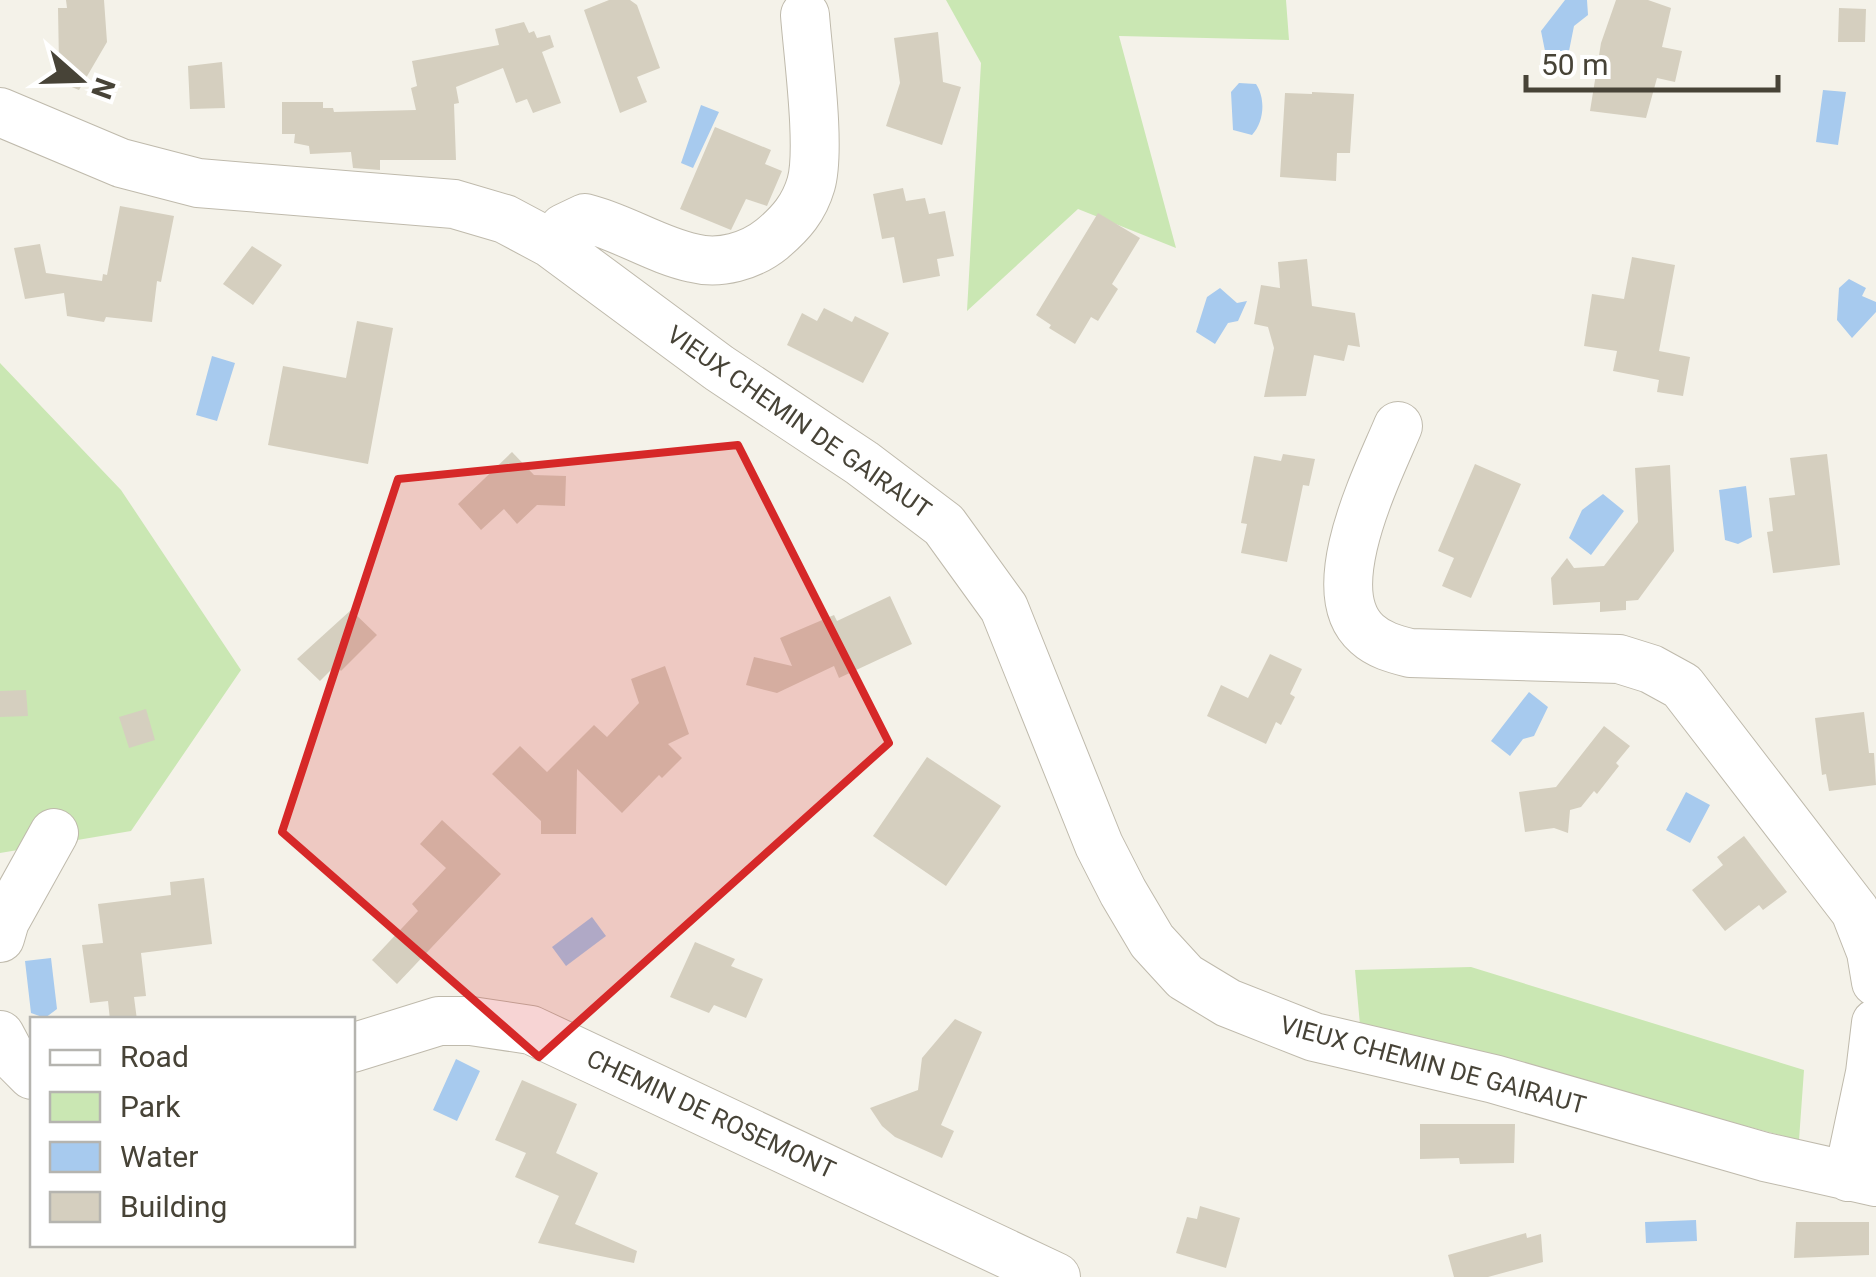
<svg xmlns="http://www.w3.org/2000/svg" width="1876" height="1277" font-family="Roboto,sans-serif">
  <rect width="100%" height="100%" fill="#f4f2e9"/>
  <path fill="#cae7b3" d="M946,0H1286L1289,40L1119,36L1176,248L1078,209L967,311L981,63Z
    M0,363L121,490L241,670L131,831L0,853Z
    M1471,967L1804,1070L1799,1140L1360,1025L1355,970Z"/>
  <path fill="#a7caee" d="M1565,0H1587L1588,15L1574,26L1569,51H1545L1541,31Z
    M1239,83L1256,84C1266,99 1264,122 1252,135L1233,130L1231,92Z
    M1823,90L1846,92L1838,145L1816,142Z
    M701,105L719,112L693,168L681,163Z
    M1849,279L1866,288L1862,296L1876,302V312L1852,338L1837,320L1839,288Z
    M1220,288L1237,303L1247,301L1238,321L1228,323L1215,344L1196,332L1207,297Z
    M212,356L235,363L217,421L196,415Z
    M1746,486L1752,537L1738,544L1725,540L1719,490Z
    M1603,494L1624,511L1591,555L1569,538L1582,510Z
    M1529,692L1548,707L1534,736L1523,739L1510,756L1491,741Z
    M1686,792L1710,805L1690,843L1666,830Z
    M592,917L606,936L566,966L552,947Z
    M51,958L57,1009L45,1018L31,1013L25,961Z
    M456,1059L480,1071L457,1121L433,1110Z
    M1696,1220L1697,1241L1646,1243L1645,1222Z"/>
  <path fill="#d5cfbf" d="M66,0H104L107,42L79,90L52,79L59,64L58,8H67Z
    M609,0H630L637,5L660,68L637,77L647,102L620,113L584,10Z
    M1616,0H1648L1671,8L1662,47L1682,51L1675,82L1657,78L1646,118L1590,111L1601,43Z
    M1839,8L1866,9L1865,42H1838Z
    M524,22L529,33L534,31L537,38L550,35L554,47L542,52L561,103L533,113L527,99L516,103L503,68L456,87L459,103L454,104L456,160H380V170L353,168L351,152L310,154L309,146L294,143L295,134H282V102H323V108H333L334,112L416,110L411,88L417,86L412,61L499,45L495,29Z
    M938,32L943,82L961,87L942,145L886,126L900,83L894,38Z
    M222,62L225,108L190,109L188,66Z
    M1312,92L1354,94L1350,153H1337L1336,181L1280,177L1285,93L1312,94Z
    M715,127L771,150L765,164L782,171L767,206L746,199L731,230L680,209Z
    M903,188L906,201L925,198L929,214L945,211L954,256L937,259L940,276L903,283L894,237L882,239L873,194Z
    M120,206L174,216L161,282L157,281L152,322L106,317L104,322L67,316L64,293L25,299L14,248L40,244L46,273L102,281L103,274L107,275Z
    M1098,213L1140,238L1112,284L1118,289L1098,321L1091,317L1075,344L1049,328L1051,325L1036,315Z
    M252,246L282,265L253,305L223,284Z
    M1632,257L1675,265L1659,351L1690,357L1683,396L1657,392L1659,380L1613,371L1617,351L1584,346L1592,294L1624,299Z
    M1307,259L1312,306L1355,313L1360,347L1348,345L1344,361L1314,355L1306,396L1264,397L1274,348L1268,327L1254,324L1261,285L1280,288L1278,262Z
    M824,308L852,322L855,316L889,333L863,383L787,345L802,313L817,321Z
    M357,321L393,328L368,464L268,445L283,366L346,378Z
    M512,452L534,475L566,476L565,506L537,505L517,524L504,509L481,530L458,504Z
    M1283,454L1315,459L1309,486L1303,485L1287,562L1241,553L1247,524L1241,523L1254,456L1281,461Z
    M1827,454L1840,565L1773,573L1767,532L1773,531L1769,498L1795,495L1790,458Z
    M1475,464L1521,484L1471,598L1442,586L1454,558L1438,551Z
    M1670,465L1674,551L1638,600L1626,601V610L1600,612V602L1553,605L1551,578L1567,558L1574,568L1604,566L1638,522L1635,468Z
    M890,596L912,644L839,678L834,666L777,693L746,685L754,657L792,666L780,638L834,615L837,621Z
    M351,610L377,635L341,671L336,665L320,681L297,659Z
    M1270,654L1302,669L1290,694L1295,697L1281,725L1276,722L1266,744L1207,716L1221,685L1248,698Z
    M665,666L689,734L668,744L682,758L662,778L659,775L622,813L577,769L576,834H541V821L492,774L520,746L547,772L594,725L607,737L639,703L631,679Z
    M26,690L28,716L0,717V691Z
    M146,709L155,740L129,748L119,717Z
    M1864,712L1869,753H1874L1876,785L1829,791L1826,774L1822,775L1815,718Z
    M1604,726L1630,746L1616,763L1619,766L1597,794L1594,791L1581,807L1570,810L1568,833L1554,828L1525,832L1519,792L1556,787Z
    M927,757L1001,806L946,886L873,836Z
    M442,820L501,874L397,984L372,960L418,911L412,904L446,868L420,844Z
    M1744,836L1787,892L1763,910L1759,905L1725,931L1692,890L1723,865L1717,857Z
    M204,878L212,944L141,953L146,996L134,997L137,1020H110L108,1001L90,1003L82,945L103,943L98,904L171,895L170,882Z
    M695,942L735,959L731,966L763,979L746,1018L714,1005L709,1013L670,997Z
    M955,1019L982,1032L941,1125L954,1131L942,1158L895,1137L882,1126L870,1108L918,1090L922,1058Z
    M522,1080L577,1104L556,1153L598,1173L575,1224L637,1251L634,1263L538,1243L559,1196L515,1177L526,1153L495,1140Z
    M1420,1124H1515L1514,1163L1460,1164L1459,1158L1420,1159Z
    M1200,1206L1240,1218L1226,1268L1176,1253L1187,1217L1197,1219Z
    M1796,1222H1869V1255L1794,1258Z
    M1526,1233L1527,1238L1541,1234L1543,1262L1488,1277H1454L1448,1255Z"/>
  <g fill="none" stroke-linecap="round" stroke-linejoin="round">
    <g stroke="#bfbaac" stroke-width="50">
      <path id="minor" d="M0,112L121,163L198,183L454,204L505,219L550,243L719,368L862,463L944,525L1004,608L1099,845L1123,892L1152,941L1185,977L1228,1003L1314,1037L1494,1079L1765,1157L1876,1182
        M550,243L564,228L585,218C622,227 656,250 693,258C720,265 751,256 772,239C791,223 804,208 811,184C821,149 808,55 805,15
        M1398,426C1378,474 1318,591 1367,634C1379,645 1394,649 1410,653L1619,659L1651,669L1682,686L1855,911L1871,952L1876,982
        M0,938L5,921L54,833
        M0,1035L9,1052L32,1075
        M352,1048L439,1021H471L531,1030L1056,1277
        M1848,1177L1870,1073L1876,1023"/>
    </g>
    <use href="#minor" stroke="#fff" stroke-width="48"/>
  </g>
  <path fill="#d62828" fill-opacity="0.2" stroke="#d62828" stroke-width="8" stroke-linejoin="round" d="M738,445L889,743L539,1057L282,832L398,479Z"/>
  <g text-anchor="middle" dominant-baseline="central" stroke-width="9" stroke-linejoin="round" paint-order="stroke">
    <g font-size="25" fill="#474337" stroke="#fff">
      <text transform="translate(799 422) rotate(35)">VIEUX CHEMIN DE GAIRAUT</text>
      <text transform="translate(1433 1065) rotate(15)">VIEUX CHEMIN DE GAIRAUT</text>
      <text transform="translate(711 1114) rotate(25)">CHEMIN DE ROSEMONT</text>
    </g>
  </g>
  <rect x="30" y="1017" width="325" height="230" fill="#ffffff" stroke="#b5b4af" stroke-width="2.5"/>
  <rect x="50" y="1050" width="50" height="15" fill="#ffffff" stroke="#b5b4af" stroke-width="2.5"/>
  <text x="120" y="1067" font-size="30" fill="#474337">Road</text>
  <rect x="50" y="1092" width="50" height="30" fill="#cae7b3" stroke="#b5b4af" stroke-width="2.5"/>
  <text x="120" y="1117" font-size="30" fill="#474337">Park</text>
  <rect x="50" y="1142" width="50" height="30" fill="#a7caee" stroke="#b5b4af" stroke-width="2.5"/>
  <text x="120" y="1167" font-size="30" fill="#474337">Water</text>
  <rect x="50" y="1192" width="50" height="30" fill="#d5cfbf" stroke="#b5b4af" stroke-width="2.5"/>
  <text x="120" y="1217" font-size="30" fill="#474337">Building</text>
  <g transform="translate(80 80) rotate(110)" stroke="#ffffff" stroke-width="8" paint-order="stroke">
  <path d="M0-8L18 38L0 25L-18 38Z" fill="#474337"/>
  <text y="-15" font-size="28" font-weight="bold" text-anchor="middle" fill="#474337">N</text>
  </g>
  <path d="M1526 75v15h252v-15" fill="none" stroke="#474337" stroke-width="5"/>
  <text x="1541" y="75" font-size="30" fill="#474337" stroke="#ffffff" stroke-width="8" paint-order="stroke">50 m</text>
</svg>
